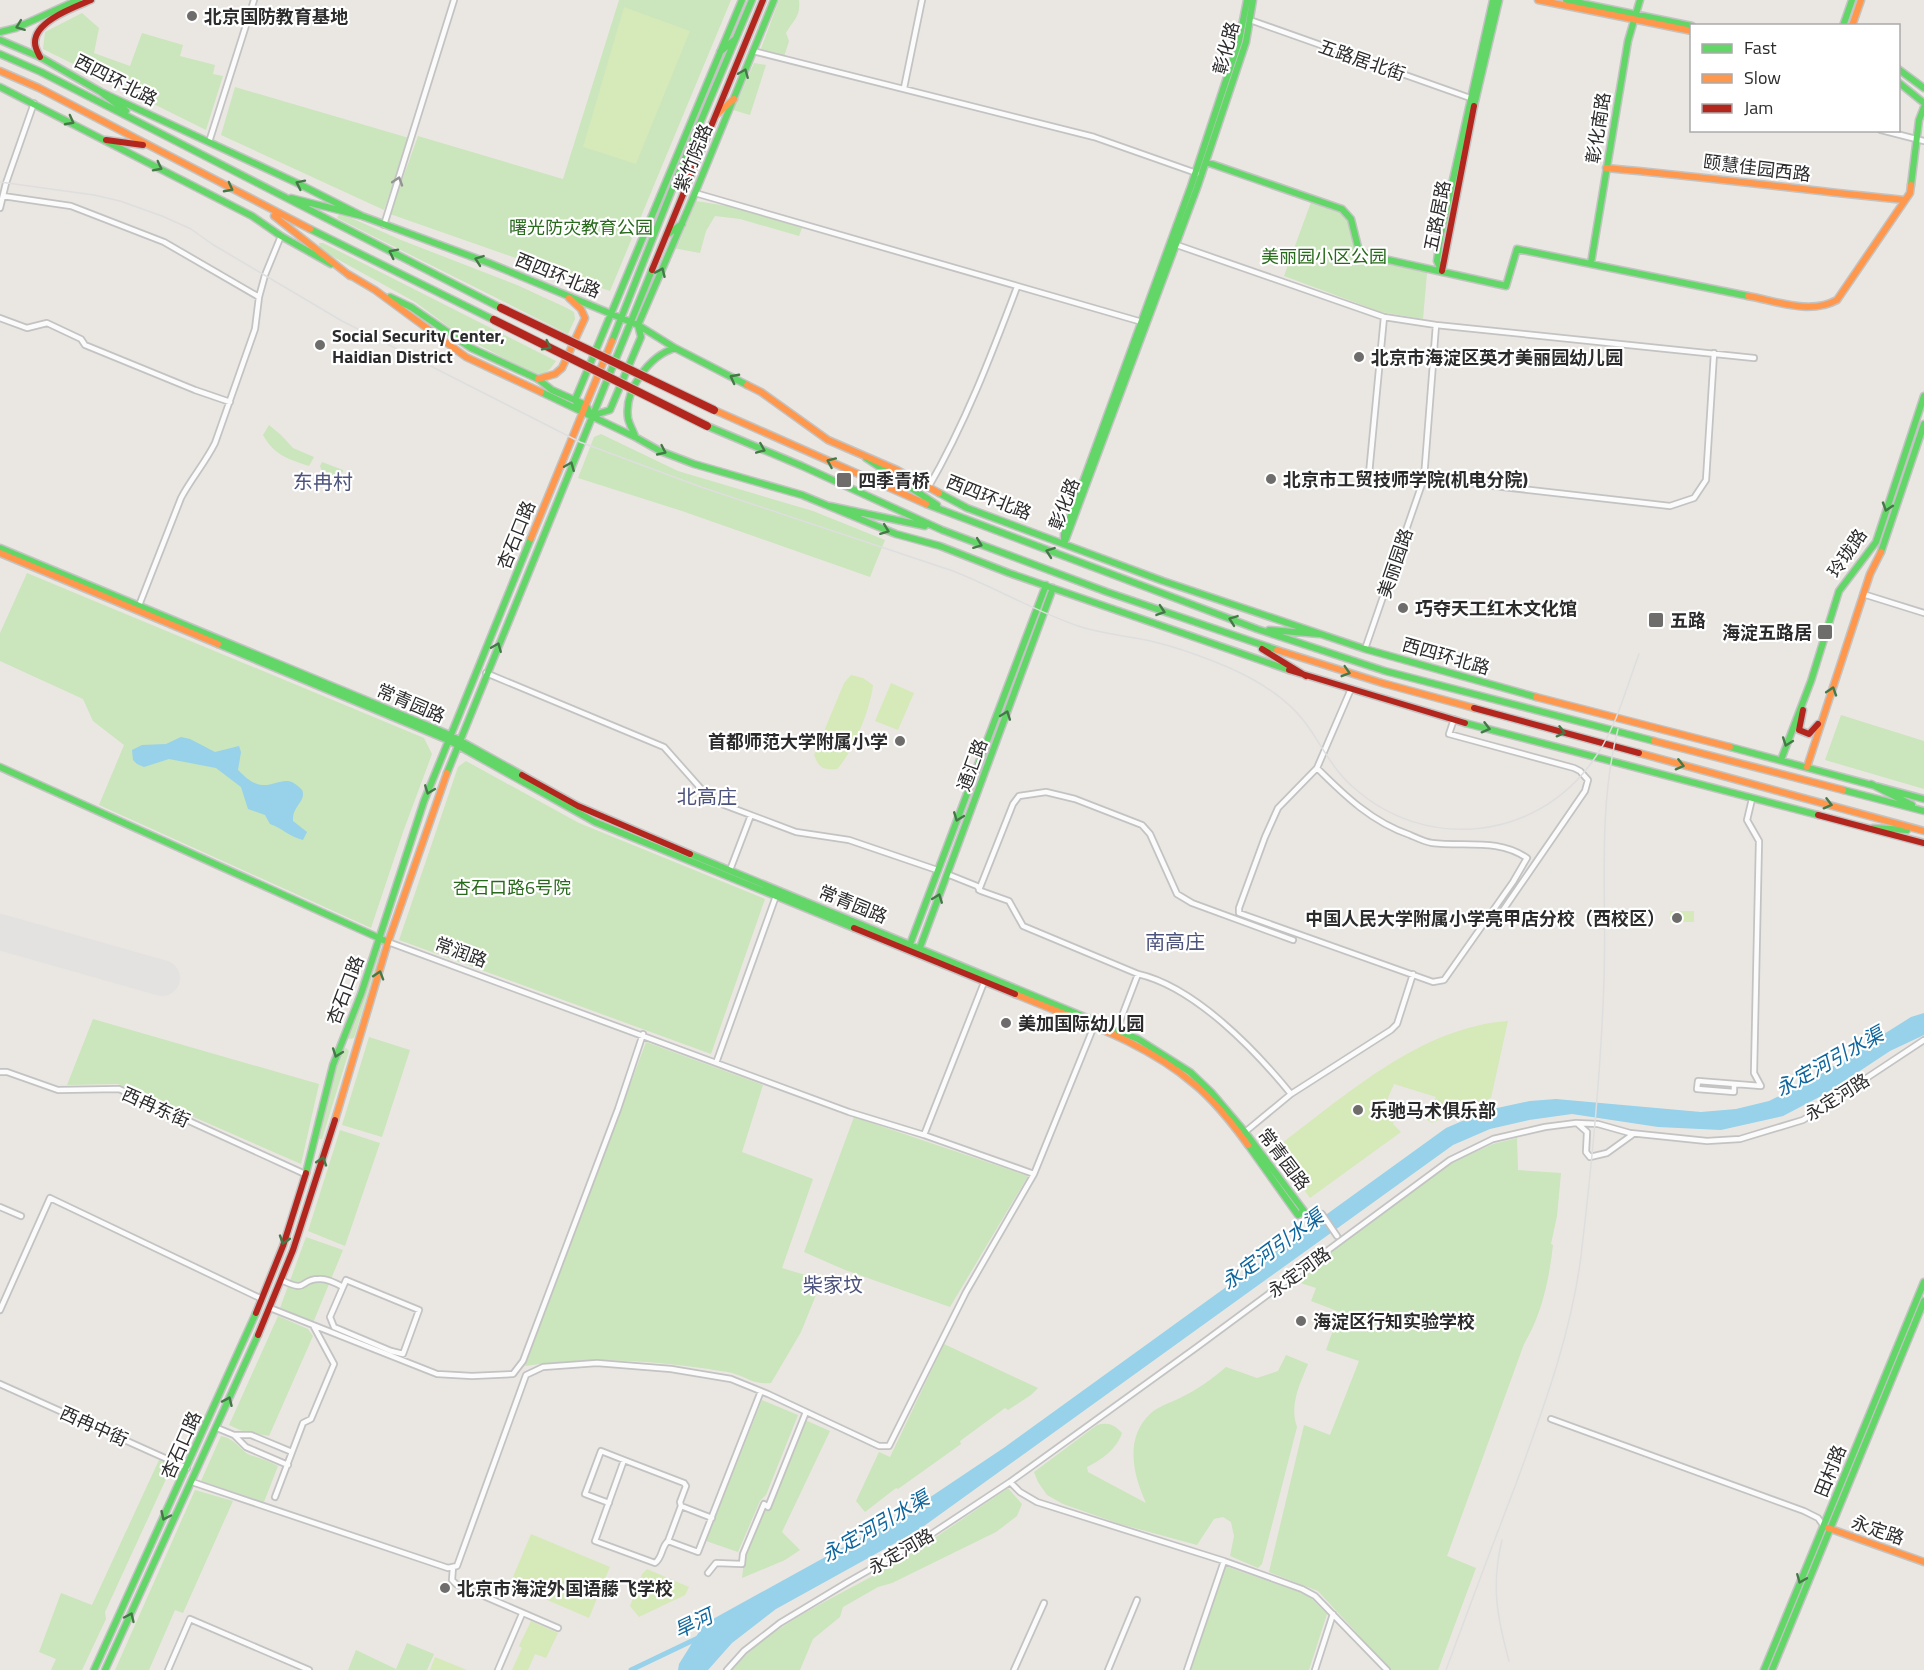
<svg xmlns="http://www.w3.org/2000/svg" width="1924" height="1670" font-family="'Titillium Web','Noto Sans SC',sans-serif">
  <rect width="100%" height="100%" fill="#eae7e2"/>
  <path fill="#cbe5bc" d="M619,0H731L610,291L390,214L418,136L563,179Z
    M779,0H799C801,17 793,20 786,33L789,41L784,57L760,51Z
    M82,13L99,28L94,53L130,66L142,33L183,45L180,56L215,65L213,74L223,76L206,130L43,49L45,32Z
    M754,63L766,65L750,115L733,110Z
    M235,87L409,138L384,210L221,135Z
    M696,201L734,207L802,228L799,236L740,219L715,216L706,231L700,253L673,248L676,242H679Z
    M1311,202L1340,211L1348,220L1355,252L1381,262L1427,273L1423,319L1381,312L1284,276Z
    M340,213L401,240L517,285L567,308L574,312L575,319L568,334L337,218Z
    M319,243H323L556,361L550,369L541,376L532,373L481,346L449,327L415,302L330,255L320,248Z
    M269,425L281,435L293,448L314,457L309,466C288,459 274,455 263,435Z
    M601,434L678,471L813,511L885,540L870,577L682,511L578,478L594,437Z
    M322,462L343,470V472L331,479L324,477L320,466Z
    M27,573L424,738L432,754L403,832L371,928L99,805L124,745L93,721L83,699L0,661V633Z
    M1841,715L1924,741V789L1825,760Z
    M466,761L579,823L765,899L711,1054L399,940L458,767Z
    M379,950H381L354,1038L349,1039L347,1037L365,996Z
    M93,1019L319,1084L301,1164L118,1084L67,1085Z
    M369,1037L410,1050L382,1137L342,1125Z
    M646,1042L763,1085L742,1152L813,1179L782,1268L822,1280L801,1332L771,1383C754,1385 747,1377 732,1373C725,1371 717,1371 709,1369C648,1360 587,1356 525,1366Z
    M346,1048L349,1051L322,1139H319L331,1084L343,1049Z
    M854,1117L1028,1176L950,1307L845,1270L804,1252Z
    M340,1130L380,1143L345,1246L308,1231Z
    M1517,1138L1518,1170L1561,1173L1557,1216L1551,1244L1553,1245C1549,1280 1542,1314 1524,1344L1447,1556L1476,1568L1438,1670H1391L1318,1591L1269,1572L1304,1425L1330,1435L1359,1361L1326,1350L1332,1333L1345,1314L1311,1301L1316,1288L1291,1280L1453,1162L1493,1144Z
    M306,1237L343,1250L313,1323L280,1308Z
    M278,1316L308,1329L313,1336L269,1436L242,1431L229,1425Z
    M944,1344L1038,1388L1031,1395L1008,1410L1005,1408L960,1441L961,1444L898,1489L896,1488L865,1512L856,1501L879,1452L890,1457Z
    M1286,1355L1308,1364C1300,1384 1289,1405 1297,1427L1262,1564L1258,1568L1230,1556L1234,1536L1231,1522L1223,1517L1214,1519L1197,1545L1120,1524L1063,1504L1047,1495L1038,1482L1034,1472L1097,1425C1108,1422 1114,1424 1122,1433C1117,1449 1101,1460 1087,1467L1088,1472L1146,1503C1133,1474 1124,1438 1151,1413C1159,1406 1170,1403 1180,1398C1197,1390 1212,1379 1226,1367L1257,1378L1278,1371Z
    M762,1400L798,1415L766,1495L760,1501L738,1552L706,1541Z
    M805,1420L830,1431L782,1532L800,1550L785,1560L742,1578L745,1554L764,1508L770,1510Z
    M221,1436C238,1440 239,1450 250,1455C260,1458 269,1461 278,1466L264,1502L201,1481Z
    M159,1460L172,1466L105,1612L106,1619L82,1670H51L56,1659L39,1652L61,1593L92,1605Z
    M1008,1488L1022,1504L1017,1516L996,1532L892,1583L878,1587L843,1607L840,1617L813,1639L800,1670H731C776,1621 834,1599 890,1566C931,1542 969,1514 1008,1488Z
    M195,1490L233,1501L183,1613L175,1610L149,1670H115Z
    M1225,1566L1308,1595L1327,1614L1309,1670H1191Z
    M407,1643L434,1654L427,1670H348L356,1650L396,1669Z"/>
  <path fill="#d5e9b9" d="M624,7L690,31L636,164L583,147Z
    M851,675L863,678L873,685C871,707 853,753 837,769C823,770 819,768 814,755L844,683Z
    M891,683L914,693L898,730L875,721Z
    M1670,911H1694V922H1670Z
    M1508,1021L1491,1098L1432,1123L1427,1120L1436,1097L1394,1084L1384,1107L1397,1113L1393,1124L1401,1132L1310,1198L1274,1149C1343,1098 1419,1027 1508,1021Z
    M531,1534L610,1567L589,1618L510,1584Z
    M647,1569L689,1587L685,1595L639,1617L630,1606L642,1574Z
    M531,1621L558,1633L546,1658L535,1654L528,1670H512L522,1648L519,1646Z
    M435,1657L467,1670H430Z"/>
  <path fill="#97d1ea" d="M181,737L190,739L215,752L239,746L241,752L238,770C245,777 252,784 262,785C277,786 286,774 299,787C302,790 303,790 303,795C302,804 292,808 293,821L307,832L303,840C290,837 282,828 270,824L265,815L248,809L241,787L216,768L169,759L144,767L137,764L133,760L132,750L142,745L166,744Z
    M1924,1013V1035L1890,1051L1825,1094L1783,1116L1721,1130L1658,1127L1572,1114L1529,1120L1490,1129L1453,1145L917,1531L776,1609L732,1643L708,1670H678L679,1664L704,1624L914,1508L1005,1447L1446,1128L1488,1110L1530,1101L1556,1099L1701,1112L1736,1109L1769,1101L1811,1080L1911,1017Z"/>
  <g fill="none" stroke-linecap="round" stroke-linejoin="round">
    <path stroke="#97d1ea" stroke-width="5" d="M631,1670L700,1637"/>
    <path stroke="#e4e2e0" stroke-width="36" d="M0,932L162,978"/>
    <g stroke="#c3c3c3" stroke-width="8">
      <path id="street" d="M1250,20L1473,99
        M753,51L1094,137L1202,175
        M904,88L922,0
        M1881,130L1924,141
        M209,142L254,0
        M695,193L1142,322
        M3,196L71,206L164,242L259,297
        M0,208L6,183L34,103
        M384,225L454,0
        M1174,244L1384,317L1436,325L1754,358
        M1384,317L1369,474L1424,478L1670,506L1694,498L1706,480L1714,353
        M0,318L27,328L47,323L81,339L85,345L195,390L230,402
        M928,488C965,424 991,356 1017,287
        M1863,594L1924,613
        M138,608L181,498C191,479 205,463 215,443L255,329L259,297L265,275L281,236
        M1365,649L1424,478L1436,325
        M486,673L664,747L711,800L796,832L849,840L937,870
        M1454,719L1449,734L1574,768L1580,771L1588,780L1585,791L1499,916L1498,926
        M1317,768C1345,796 1372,822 1410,835C1417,838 1425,842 1432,843C1465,847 1498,838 1527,858L1513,882L1444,980L1433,982L1239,913V908L1265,837L1278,808L1317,768L1351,689
        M730,870L751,815
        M947,874L977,886L981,891L1009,901L1023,926L1138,974C1195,987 1255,1050 1291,1094
        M979,890L1013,804L1019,796L1046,792L1075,799L1142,825L1150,834L1177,894L1192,903L1293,940
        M388,942L849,1112L924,1135L1034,1174
        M1117,1029L1138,974
        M716,1063L776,896
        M0,1072H7L58,1090L119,1089L305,1174
        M1734,1084V1092L1697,1089L1698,1081L1761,1086L1754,1073L1759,841L1747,820L1752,799
        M1578,1124L1587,1132L1586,1152L1590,1157L1607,1153L1632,1135
        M1245,1132L1291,1094L1391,1030L1397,1024L1413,974
        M924,1135L985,980
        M0,1207L21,1216
        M1322,1214L1337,1236
        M281,1280C310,1294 298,1279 319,1279C327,1278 336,1283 343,1287L330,1317L334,1327L391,1351L403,1354L419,1310L346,1280L343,1287
        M270,1308L437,1374L472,1376L513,1374L523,1361L618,1109L643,1034
        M0,1310L50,1198L262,1299
        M0,1384L187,1468
        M1551,1419L1804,1511L1818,1518L1823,1525
        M217,1428L234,1435L246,1447L288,1465
        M234,1435H251L292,1452
        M192,1482L448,1568L457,1566L526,1375L543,1367L597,1363L671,1369L731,1379L768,1394L879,1446H889L966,1292L1034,1174L1094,1026
        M1010,1482L1020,1492L1037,1502L1224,1561L1302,1589L1315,1596L1387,1670
        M275,1497L303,1423L311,1419L334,1364L314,1327
        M609,1503L585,1494L601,1451L624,1460
        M712,1518L681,1506L668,1541L698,1552L761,1391
        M668,1541C661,1547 663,1557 655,1563L595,1541L624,1460L684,1483L686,1486L680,1502L681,1506
        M453,1567L452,1580L456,1584L558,1628
        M708,1573L716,1563L742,1564L743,1554L764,1504L768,1507L806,1412
        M168,1670L190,1619L309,1670
        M498,1670L522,1614
        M727,1670L744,1651L780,1623L848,1582L927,1537L1010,1482L1197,1347L1450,1160L1493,1139L1545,1127L1576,1123L1598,1124L1630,1133L1707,1141L1740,1139L1803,1120L1924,1040
        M1014,1670L1044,1603
        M1108,1670L1137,1600
        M1187,1670L1224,1561
        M1315,1670L1333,1614"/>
    </g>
    <g stroke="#c3c3c3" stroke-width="9">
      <path id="fast" d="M1566,0L1692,26
        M1843,26L1852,0
        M0,32L16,28L78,0
        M0,40L40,57L101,92L297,183L362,216L489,263L638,325L675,348L747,385
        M720,52L734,40
        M0,54L41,72L501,308
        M1898,69L1924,88
        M1898,82L1924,103
        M0,87L252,216L281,236L331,264
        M101,92L126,111
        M1474,106L1499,0
        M1206,162L1342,209L1351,219L1359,251L1375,257L1506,286L1517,249L1748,296
        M1911,185L1919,120L1924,107
        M291,198L362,216
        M310,229L494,320
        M668,234L682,224
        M1591,263L1628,41L1640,0
        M1442,272L1437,261L1440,238L1493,0
        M390,297L411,307L471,348L538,379L552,390L586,405L591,416
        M612,341L673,187L752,0
        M541,392L635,437L660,451L694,464L802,495L896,534L940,546L1009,573L1289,670
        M582,413L575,400L742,0
        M591,416L610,410L641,337L638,325L695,193L774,0
        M707,426L802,466L942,530L1107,592L1277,650
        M635,436C633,430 629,424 628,418C624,390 649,356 675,348
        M866,458L937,505
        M939,493L967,508L1163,581L1365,649L1536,697
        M926,504L1257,629L1385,671L1654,741
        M830,506L925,526
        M1064,543V534L1191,186L1239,41L1247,0
        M1064,544L1197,188L1246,42L1253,0
        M0,548L450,735L522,775
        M1881,552L1924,424
        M1269,630L1319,634
        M218,644L448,740L595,822L854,928
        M1465,723L1818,815
        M1730,747L1924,799
        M1781,760L1811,681L1839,591L1876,542L1924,396
        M0,767L388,942
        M447,773L652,270
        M1871,784L1912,805
        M1843,790L1924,811
        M1873,828L1907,830
        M690,854L1138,1039L1190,1072L1211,1092L1245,1132L1304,1211L1298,1215L1248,1145
        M909,947L1046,585
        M919,950L1053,588
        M306,1173L333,1065L361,994L424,801L531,538
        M94,1670L256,1313
        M105,1670L258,1335
        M1764,1670L1924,1282
        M1772,1670L1924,1301"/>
    </g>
    <g stroke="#c3c3c3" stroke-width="9">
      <path id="slow" d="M1538,0L1692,31
        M1852,26L1861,0
        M0,71L39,88L310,229
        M716,115L734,99
        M1606,168C1706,177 1805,190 1904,200
        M274,216L350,276
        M348,274L375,290L466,357L541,392
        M1748,296C1776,301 1810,315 1837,300L1910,193L1911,185
        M538,379L555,374L562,368L585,318L581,309L569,298
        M747,385L761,392L828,440L897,470L939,493
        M714,410L926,504
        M531,538L612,341
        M0,553L218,644
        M1277,650L1382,683L1474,708
        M1536,697L1730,747
        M1654,741L1843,790
        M1639,753L1924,831
        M1807,767L1870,574L1881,552
        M1015,994C1076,1020 1143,1040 1194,1084C1215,1101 1232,1123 1248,1145
        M335,1120L388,942L447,773
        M1828,1528L1924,1562"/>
    </g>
    <g stroke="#c3c3c3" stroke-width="9">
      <path id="jam" d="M40,57C38,53 35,48 35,43C34,21 75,7 91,0
        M106,140L143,145
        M652,270L763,0
        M1442,271L1474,106
        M1262,649L1306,676
        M1289,670L1465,723
        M1474,708L1639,753
        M1803,710L1799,730L1809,734L1818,724
        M522,775L578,806L690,854
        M1818,815L1924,843
        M854,928L1015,994
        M256,1313L283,1246L306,1173
        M258,1335L293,1250L335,1120"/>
    </g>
    <use href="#street" stroke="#fcfbfb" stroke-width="4.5"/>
    <use href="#fast" stroke="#63d668" stroke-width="6"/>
    <use href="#slow" stroke="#ff974d" stroke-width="6"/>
    <use href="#jam" stroke="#b3261e" stroke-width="6"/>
    <path stroke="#dededf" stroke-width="1.5" d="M0,182L94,195L120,201L162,216L191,229L212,244L342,321L580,442L701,487L953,571C996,588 1035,611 1078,626C1099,633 1120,635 1141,639C1173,645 1223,663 1252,679C1272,690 1290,703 1304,721C1321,743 1331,768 1353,787C1425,852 1535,841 1592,762C1616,730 1625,691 1639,654
      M1502,1540C1491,1585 1497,1617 1509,1661
      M1446,1670C1469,1608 1492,1546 1516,1484C1543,1409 1571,1335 1581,1256C1592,1164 1601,1072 1604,980C1607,896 1597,811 1618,729"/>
    <g stroke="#c6c4c2" stroke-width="10" stroke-linecap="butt">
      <path id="jam-bridge" d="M501,308L714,410
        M494,320L707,426"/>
    </g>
    <use href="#jam-bridge" stroke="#b3261e" stroke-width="8"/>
  </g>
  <defs><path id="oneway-chevron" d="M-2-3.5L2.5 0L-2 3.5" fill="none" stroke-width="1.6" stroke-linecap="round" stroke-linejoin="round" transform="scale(1.5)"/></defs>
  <g stroke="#457847">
    <use href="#oneway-chevron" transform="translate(20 26) rotate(159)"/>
    <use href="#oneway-chevron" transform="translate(744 73) rotate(-68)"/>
    <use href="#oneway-chevron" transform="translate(70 121) rotate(28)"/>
    <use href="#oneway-chevron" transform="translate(158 167) rotate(27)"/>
    <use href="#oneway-chevron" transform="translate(300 184) rotate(-154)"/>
    <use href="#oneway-chevron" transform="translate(229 188) rotate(28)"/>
    <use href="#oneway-chevron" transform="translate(393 253) rotate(-153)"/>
    <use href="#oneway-chevron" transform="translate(479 260) rotate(-160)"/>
    <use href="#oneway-chevron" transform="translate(661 272) rotate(-66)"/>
    <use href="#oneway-chevron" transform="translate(547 346) rotate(26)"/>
    <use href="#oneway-chevron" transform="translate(734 378) rotate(-152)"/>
    <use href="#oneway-chevron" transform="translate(761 449) rotate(23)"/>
    <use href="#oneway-chevron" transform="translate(662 451) rotate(25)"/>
    <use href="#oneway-chevron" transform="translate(831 462) rotate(-156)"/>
    <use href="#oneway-chevron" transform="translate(570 466) rotate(-68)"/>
    <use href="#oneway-chevron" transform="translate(1887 507) rotate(108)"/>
    <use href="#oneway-chevron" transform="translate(885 530) rotate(21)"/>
    <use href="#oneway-chevron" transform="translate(978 544) rotate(21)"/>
    <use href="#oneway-chevron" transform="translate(1050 552) rotate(-160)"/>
    <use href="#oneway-chevron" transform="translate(1161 611) rotate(19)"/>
    <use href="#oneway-chevron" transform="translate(1233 620) rotate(-160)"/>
    <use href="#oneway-chevron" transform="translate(497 647) rotate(-68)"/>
    <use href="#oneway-chevron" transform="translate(1346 672) rotate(17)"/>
    <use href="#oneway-chevron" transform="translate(1832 691) rotate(-72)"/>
    <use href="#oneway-chevron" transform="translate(1006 715) rotate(-70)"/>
    <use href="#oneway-chevron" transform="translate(1486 728) rotate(15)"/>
    <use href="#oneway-chevron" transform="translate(1561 732) rotate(15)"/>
    <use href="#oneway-chevron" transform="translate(1787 742) rotate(110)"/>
    <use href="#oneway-chevron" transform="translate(1680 765) rotate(14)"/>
    <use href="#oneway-chevron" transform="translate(429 790) rotate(111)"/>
    <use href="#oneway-chevron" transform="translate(1828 804) rotate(15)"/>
    <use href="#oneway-chevron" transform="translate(958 817) rotate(111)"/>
    <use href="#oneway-chevron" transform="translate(938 898) rotate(-69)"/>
    <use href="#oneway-chevron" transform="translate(379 975) rotate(-73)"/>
    <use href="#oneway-chevron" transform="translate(337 1053) rotate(110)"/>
    <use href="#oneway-chevron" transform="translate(322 1161) rotate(-72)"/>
    <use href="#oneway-chevron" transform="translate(284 1240) rotate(108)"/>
    <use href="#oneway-chevron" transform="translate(228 1401) rotate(-66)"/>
    <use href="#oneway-chevron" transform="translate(165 1516) rotate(115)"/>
    <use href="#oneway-chevron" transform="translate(1801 1579) rotate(112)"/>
    <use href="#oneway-chevron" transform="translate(130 1617) rotate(-65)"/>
  </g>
  <use stroke="#949494" href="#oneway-chevron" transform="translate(398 181) rotate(-72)"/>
  <g fill="#6e6d6c" stroke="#fff" stroke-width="2">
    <circle cx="192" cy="16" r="6"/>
    <circle cx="320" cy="345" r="6"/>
    <circle cx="1359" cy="357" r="6"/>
    <circle cx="1271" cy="479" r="6"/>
    <rect x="836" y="472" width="16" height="16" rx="3"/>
    <circle cx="1403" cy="608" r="6"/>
    <rect x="1648" y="612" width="16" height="16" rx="3"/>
    <rect x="1817" y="624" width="16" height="16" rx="3"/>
    <circle cx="900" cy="741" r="6"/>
    <circle cx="1677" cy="918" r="6"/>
    <circle cx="1006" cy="1023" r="6"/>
    <circle cx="1358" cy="1110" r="6"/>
    <circle cx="1301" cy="1321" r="6"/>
    <circle cx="445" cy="1588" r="6"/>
  </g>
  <g text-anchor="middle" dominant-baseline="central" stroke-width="4.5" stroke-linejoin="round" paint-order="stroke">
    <g font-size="18" font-weight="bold" fill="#2c2c2c" stroke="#fff" text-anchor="start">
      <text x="204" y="16">北京国防教育基地</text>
      <text x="332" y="335">Social Security Center,<tspan x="332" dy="21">Haidian District</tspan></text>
      <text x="1371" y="357">北京市海淀区英才美丽园幼儿园</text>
      <text x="1283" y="479">北京市工贸技师学院(机电分院)</text>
      <text x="858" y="480">四季青桥</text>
      <text x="1415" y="608">巧夺天工红木文化馆</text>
      <text x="1670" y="620">五路</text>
      <text x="1812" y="632" text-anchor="end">海淀五路居</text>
      <text x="888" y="741" text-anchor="end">首都师范大学附属小学</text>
      <text x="1665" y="918" text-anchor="end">中国人民大学附属小学亮甲店分校（西校区）</text>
      <text x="1018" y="1023">美加国际幼儿园</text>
      <text x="1370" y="1110">乐驰马术俱乐部</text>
      <text x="1313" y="1321">海淀区行知实验学校</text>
      <text x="457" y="1588">北京市海淀外国语藤飞学校</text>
    </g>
    <g font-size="18" fill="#2c2c2c" stroke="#fff">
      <text transform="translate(1226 48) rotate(-75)">彰化路</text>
      <text transform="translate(1362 60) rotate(19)">五路居北街</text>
      <text transform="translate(116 80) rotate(27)">西四环北路</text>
      <text transform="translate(1598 128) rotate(-81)">彰化南路</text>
      <text transform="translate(693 158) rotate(-68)">紫竹院路</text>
      <text transform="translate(1757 168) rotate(7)">颐慧佳园西路</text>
      <text transform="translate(1437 216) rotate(-79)">五路居路</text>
      <text transform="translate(558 275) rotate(22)">西四环北路</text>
      <text transform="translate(989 497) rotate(22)">西四环北路</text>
      <text transform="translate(1064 504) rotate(-69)">彰化路</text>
      <text transform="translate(516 535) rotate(-68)">杏石口路</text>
      <text transform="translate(1847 553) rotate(-56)">玲珑路</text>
      <text transform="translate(1395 563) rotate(-71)">美丽园路</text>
      <text transform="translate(1446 656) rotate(16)">西四环北路</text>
      <text transform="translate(411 703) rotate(23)">常青园路</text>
      <text transform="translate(972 765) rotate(-70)">通汇路</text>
      <text transform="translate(853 904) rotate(22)">常青园路</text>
      <text transform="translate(461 952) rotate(20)">常润路</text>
      <text transform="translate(345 990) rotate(-69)">杏石口路</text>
      <text transform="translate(1837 1097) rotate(-32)">永定河路</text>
      <text transform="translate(156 1107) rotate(24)">西冉东街</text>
      <text transform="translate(1284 1159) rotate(53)">常青园路</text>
      <text transform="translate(1299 1272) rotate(-36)">永定河路</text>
      <text transform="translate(94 1426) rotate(24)">西冉中街</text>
      <text transform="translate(181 1445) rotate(-66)">杏石口路</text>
      <text transform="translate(1830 1471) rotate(-68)">田村路</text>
      <text transform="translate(1878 1530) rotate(19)">永定路</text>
      <text transform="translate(901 1551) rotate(-30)">永定河路</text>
    </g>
    <g font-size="18" fill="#286a1b" stroke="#fff">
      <text x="581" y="227">曙光防灾教育公园</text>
      <text x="1324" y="256">美丽园小区公园</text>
      <text x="512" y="887">杏石口路6号院</text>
    </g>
    <g font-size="20" fill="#4c537d" stroke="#fff">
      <text x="323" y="481">东冉村</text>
      <text x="707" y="796">北高庄</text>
      <text x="1175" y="941">南高庄</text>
      <text x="833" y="1284">柴家坟</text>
    </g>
    <g font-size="20" font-style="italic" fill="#0e669e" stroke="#fff">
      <text transform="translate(1829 1061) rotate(-29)">永定河引水渠</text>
      <text transform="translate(1272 1249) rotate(-36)">永定河引水渠</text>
      <text transform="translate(875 1526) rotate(-30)">永定河引水渠</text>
      <text transform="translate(693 1623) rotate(-26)">旱河</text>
    </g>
  </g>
  <rect x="1690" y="24" width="210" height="108" fill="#ffffff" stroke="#ababab" stroke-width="1.5"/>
  <rect x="1702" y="44" width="30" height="9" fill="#63d668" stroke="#ababab" stroke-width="1.5"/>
  <text x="1744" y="54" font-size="18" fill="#2c2c2c">Fast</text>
  <rect x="1702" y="74" width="30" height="9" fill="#ff974d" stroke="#ababab" stroke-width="1.5"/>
  <text x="1744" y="84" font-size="18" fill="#2c2c2c">Slow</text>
  <rect x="1702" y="104" width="30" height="9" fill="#b3261e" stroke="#ababab" stroke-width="1.5"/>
  <text x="1744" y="114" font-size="18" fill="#2c2c2c">Jam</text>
</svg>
